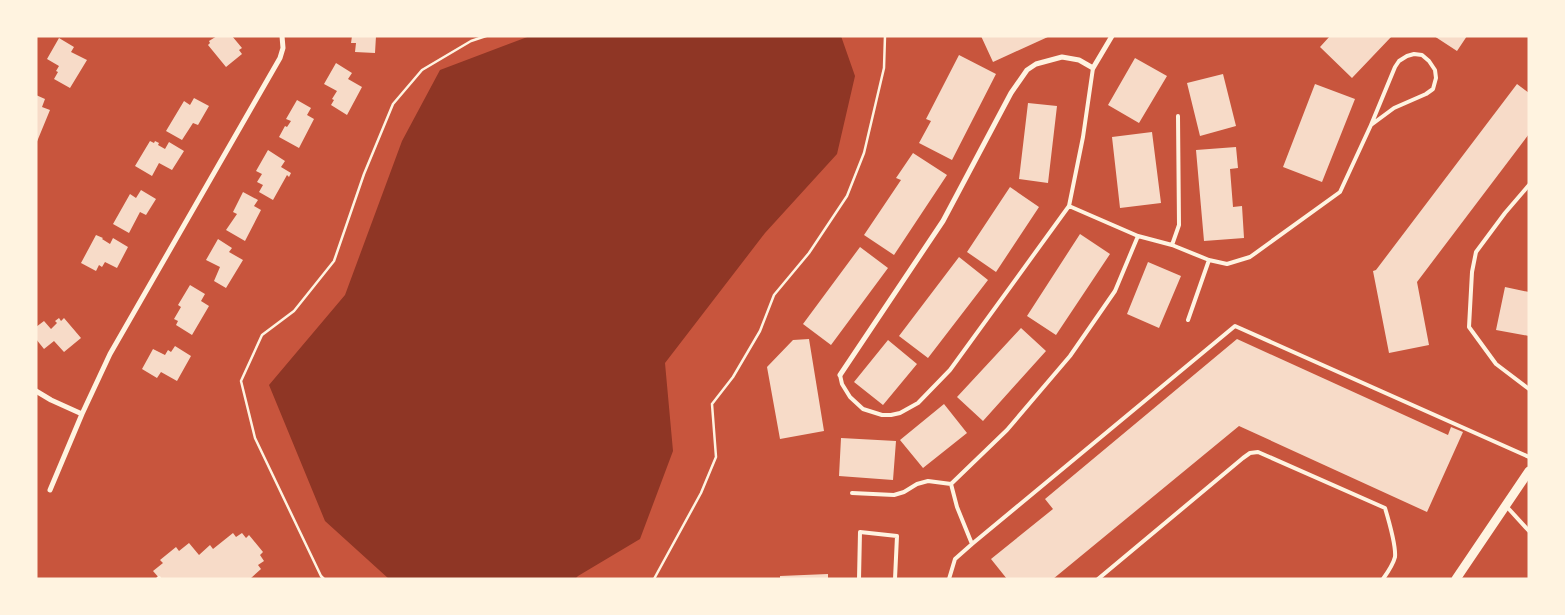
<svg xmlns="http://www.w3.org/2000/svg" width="1565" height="615" font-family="Commissioner,sans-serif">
  <rect width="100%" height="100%" fill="#c8553d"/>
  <path fill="#8f3625" d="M530,36H841L855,76L837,154L765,233L665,363L673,451L640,539L578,576L575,579H389L325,521L269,385L345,295L402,141L440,70Z"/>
  <path fill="#f7dbc8" d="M217,36H232L242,48L239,50L242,54L226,67L208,45L210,43L209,41Z
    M352,36H376L375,53L355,52L356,43H351Z
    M981,36H1050L993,62Z
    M1330,36H1392L1352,78L1320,47Z
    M1434,36H1467L1457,51Z
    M59,38L74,47L71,52L87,60L70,88L54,79L58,72L56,71L59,66L47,59Z
    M959,55L996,74L952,160L919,143L931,121L926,119Z
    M1135,58L1167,76L1139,123L1108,105Z
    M336,63L352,73L348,79L362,87L347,115L331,105L334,100L332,99L337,91L324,84Z
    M1223,74L1236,126L1200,136L1187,83Z
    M1315,84L1355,99L1322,182L1283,167Z
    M1517,84L1529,93V134L1417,282L1429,345L1389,353L1373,271L1376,270Z
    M36,95L45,99L42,107L50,110L36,144Z
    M194,98L209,106L198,125L193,123L182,140L166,131L184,101L190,105Z
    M297,100L311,108L307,115L314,119L299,148L279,137L285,126L287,127L291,121L286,119Z
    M1028,103L1057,106L1048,183L1019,179Z
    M1152,132L1161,203L1120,208L1112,137Z
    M150,141L154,143L155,141L159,143L158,145L165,149L169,142L184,151L172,170L159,163L152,176L135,166Z
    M1236,147L1238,168L1230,169L1233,207L1242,206L1244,238L1204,241L1196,150Z
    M268,150L285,161L281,167L291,173L289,177L287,175L273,200L259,192L263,185L257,182L262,174L256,171Z
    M913,153L947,175L894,255L864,235L901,180L896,178Z
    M1010,187L1039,207L996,272L967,252Z
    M141,190L156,199L146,215L140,212L129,233L113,224L130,194L136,198Z
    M243,192L258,200L254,206L261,210L245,241L226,230L237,214L233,212Z
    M1080,234L1110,254L1056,335L1027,316Z
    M96,235L103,238L102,239L110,244L113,238L128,247L117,268L105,262L102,267L99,265L96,271L81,263Z
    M218,239L232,248L229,252L243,260L226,288L214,281L220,267L206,260Z
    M860,247L888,268L831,345L803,324Z
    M959,257L988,280L928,358L899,336Z
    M1148,262L1181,276L1159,328L1127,314Z
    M190,285L205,294L201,301L209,306L192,335L176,325L178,321L174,319L181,307L178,305Z
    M1505,287L1529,292V336L1496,330Z
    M59,318L61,321L64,318L81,338L64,352L54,341L44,349L36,339V327L44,321L51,329L57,323L55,321Z
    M1021,328L1046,351L983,421L957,397Z
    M809,339L824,431L780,439L767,367L793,340Z
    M1237,339L1448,435L1451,427L1463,432L1427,512L1239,426L1053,579H1007L991,559L1053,509L1045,499Z
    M888,340L917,364L883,405L854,382Z
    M175,346L191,356L177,381L161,372L157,378L142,369L153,349L165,355L168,350L171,352Z
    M944,404L967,433L923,468L900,440Z
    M841,438L896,441L893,480L839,476Z
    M233,533L236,537L242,533L246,538L249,535L263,552L260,555L264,561L258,565L261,569L250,579H160L153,571L163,563L160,560L176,547L179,551L189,543L199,555L210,545L213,549Z
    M828,574V579H780V576Z"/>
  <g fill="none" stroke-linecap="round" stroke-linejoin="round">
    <path stroke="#fff3e0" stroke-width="2.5" d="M324,579L321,576L255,438L241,381L262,335L294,311L334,261L364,174L393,104L422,70L471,41L486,36
      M654,579L701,493L716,457L712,404L733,377L760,331L774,295L809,253L847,196L864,153L884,68L885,36"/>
    <path stroke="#fff3e0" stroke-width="4" d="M1529,185L1505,213L1476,252L1472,272L1469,327L1496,364L1529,389
      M1069,206L1138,236L1172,245L1209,260L1227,264L1250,257L1340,192L1371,125L1394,108L1426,94L1433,89L1436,78L1435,70L1429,61L1422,55L1414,54L1407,56L1399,61L1395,67L1371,125
      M1172,245L1179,225L1178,116
      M1188,320L1209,260
      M840,375L842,384L850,397L863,409L882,415H891L900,413L918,403L950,370L1069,206L1083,137L1093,68
      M852,493L894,495L904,492L917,484L928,481L951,484L1007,430L1070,356L1115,291L1138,236
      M1507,507L1529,531
      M972,544L1235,326L1529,457
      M158,579L159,578
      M859,579L860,532L897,536L895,579
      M949,579L955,559L972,544L957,507L951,484
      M1098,579L1243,458L1250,453L1258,452L1385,508C1388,518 1396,547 1395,557C1393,565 1388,572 1383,579"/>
    <path stroke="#fff3e0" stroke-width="5" d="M840,375L943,221L1011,93L1027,70L1036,64L1062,57L1079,60L1093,68L1112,36
      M36,391L51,400L82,414
      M50,490L82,414L110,354L280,58L283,48L282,36"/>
    <path stroke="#fff3e0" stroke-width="9" d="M1456,579L1529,471"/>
  </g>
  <rect width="1565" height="615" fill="none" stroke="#fff3e0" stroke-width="75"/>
</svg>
